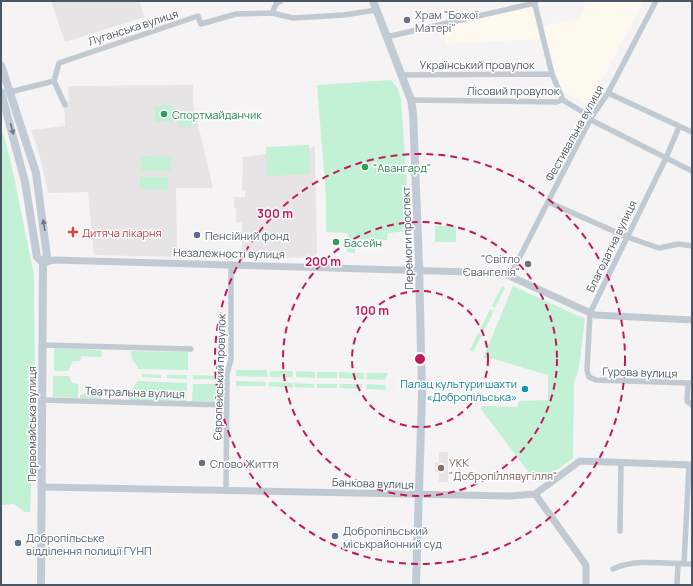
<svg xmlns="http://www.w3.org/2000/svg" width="693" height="586" font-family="Manrope,sans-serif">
  <rect width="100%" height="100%" fill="#f5f3f3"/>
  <path fill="#fdf9ef" d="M586,1H643L589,105L566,94L560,88L546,41L539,39L446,44L444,27L533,5L538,27L579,19Z"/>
  <path fill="#e6e4e5" d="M51,1H139L145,17L65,42Z
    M193,85V103L213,188H176L177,257L94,255L88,192L48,193L40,157L31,130L65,126L64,102L69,101L68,86Z
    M315,147L317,257L269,258V256H242V223L236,222V208H234V197H245V190H242L243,157Z
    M439,452H448V482H439V472H435V463H439Z"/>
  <path fill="#c3f1d5" d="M391,80L397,87L401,99L410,231L388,233L387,240L356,239L355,253L347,252L348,233L326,232V196L317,85Z
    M174,105V121L155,122L154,106Z
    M195,115V126L179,127V116Z
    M1,127L10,158L34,275L35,396L30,512H25L14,504L1,505Z
    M309,145L310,174L267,176L266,147Z
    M141,156L171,157V171H141Z
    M140,177H168V190L140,189Z
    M435,226H456V242H435Z
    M502,286L505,288L495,308L492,306Z
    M513,286L585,319L579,368L574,383L573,458L540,483L533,478L481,409L482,406L517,407L519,401L548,400V375L494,359L483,358Z
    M490,309L494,311L484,331L480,329Z
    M478,333L482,335L473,352L470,350Z
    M56,348L101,350L102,355L101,357L81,356L80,361H73L68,371H54V349Z
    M131,351L188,352V370L139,369L132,359Z
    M236,370H267V377L236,376Z
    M270,371H293V377H270Z
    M296,371L315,372V378L296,377Z
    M317,372H337V378H317Z
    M339,372L364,373V379L339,378Z
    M367,373H388L385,380L366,379Z
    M142,374L161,375V378L142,377Z
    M167,375H187V379L167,378Z
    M193,375L222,376V380L193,379Z
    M53,376H69L72,383L78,384V398L53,397Z
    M138,381L187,383L186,402L130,400L129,394Z
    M236,381L266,382V386H236Z
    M269,382L293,383V388L269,386Z
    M294,383L314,384V388L294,387Z
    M193,384H221V402L192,401Z
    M317,384H337V388H317Z
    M340,384H362V389L340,388Z
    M367,384L385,385L387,390L366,389Z
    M100,391L102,394L101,399L80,398V395L84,394L87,392Z"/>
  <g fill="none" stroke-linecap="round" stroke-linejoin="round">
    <path stroke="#c1cad2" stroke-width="5.5" d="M534,1L552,74L563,100
      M272,13L276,4L281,1
      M386,37L535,3
      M401,75L552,74
      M54,81L65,105
      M10,92L54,81L59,63L198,16L201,24L236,14L272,13L293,18L344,15L376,10
      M608,93L692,132
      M411,100L557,102L563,100L589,116L593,121L692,171
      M679,127L666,158L590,313L587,370L589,377L596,380L688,383
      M548,202L627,237L659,248L679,244L692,246
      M510,276L591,118L608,93L656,1
      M43,345L191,349
      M692,383H688L687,401L692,405
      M42,400L227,405
      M226,491L227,374L231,359V264
      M620,531L621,463
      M684,564L689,465
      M613,569C636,558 667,564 692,564
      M677,585L678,564"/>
    <path stroke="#c1cad2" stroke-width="7" d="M43,263L54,260L503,273L595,315L692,320
      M42,487L509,496L535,494L580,461L692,465
      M535,494L586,565V585"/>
    <path stroke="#c1cbd6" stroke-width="8" d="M373,1L411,100L413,113L419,264L422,395L416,585
      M1,65L36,173L47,256L43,263L41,585
      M1,92L25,182L37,257L43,263"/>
  </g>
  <defs><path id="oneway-solid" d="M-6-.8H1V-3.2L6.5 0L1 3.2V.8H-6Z"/></defs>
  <g fill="#6e7984">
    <use href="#oneway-solid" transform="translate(12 129) rotate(76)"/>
    <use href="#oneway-solid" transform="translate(44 225) rotate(-99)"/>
  </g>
  <g fill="none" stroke="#c2185b" stroke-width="2" stroke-dasharray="7 5">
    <circle cx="420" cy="359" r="68"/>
    <circle cx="420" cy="359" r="137"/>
    <circle cx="420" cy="359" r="205"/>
  </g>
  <g fill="#6b7280" stroke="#fff" stroke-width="1.5">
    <circle cx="407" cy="20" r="4"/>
    <circle cx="528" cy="264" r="4"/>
    <circle cx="202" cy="463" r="4"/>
  </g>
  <g fill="#2e9e5b" stroke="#fff" stroke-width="1.5">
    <circle cx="164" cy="114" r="4"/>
    <circle cx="365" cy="167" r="4"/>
    <circle cx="336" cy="242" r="4"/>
  </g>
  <path fill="#e0444e" stroke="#fff" stroke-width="1.5" d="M71 226h4v4h4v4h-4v4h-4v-4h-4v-4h4z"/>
  <g fill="#5c6f8a" stroke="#fff" stroke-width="1.5">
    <circle cx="197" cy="235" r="4"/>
    <circle cx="335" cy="536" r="4"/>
    <circle cx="18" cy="543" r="4"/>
  </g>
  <circle fill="#0f9aa8" stroke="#fff" stroke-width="1.5" cx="525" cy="389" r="4"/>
  <circle fill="#8d6e63" stroke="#fff" stroke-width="1.5" cx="441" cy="468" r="4"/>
  <g text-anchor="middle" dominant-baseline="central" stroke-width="3" stroke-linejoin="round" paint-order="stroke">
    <g font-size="11" fill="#5b616d" stroke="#fff" text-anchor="start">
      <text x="415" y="14">Храм "Божої<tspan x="415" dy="13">Матері"</tspan></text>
      <text x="520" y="258" text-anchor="end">"Світло<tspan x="520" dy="13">Євангелія"</tspan></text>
      <text x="210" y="463">Слово Життя</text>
    </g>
    <g font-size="11" fill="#4a5661" stroke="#fff">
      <text transform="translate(133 27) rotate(-18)">Луганська вулиця</text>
      <text x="477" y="64">Український провулок</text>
      <text x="513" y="90">Лісовий провулок</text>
      <text transform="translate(574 133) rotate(-61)">Фестивальна вулиця</text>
      <text transform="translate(407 238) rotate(-92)">Перемоги проспект</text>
      <text transform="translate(611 246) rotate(-64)">Благодатна вулиця</text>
      <text transform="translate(229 253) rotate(1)">Незалежності вулиця</text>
      <text transform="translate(640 372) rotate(2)">Гурова вулиця</text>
      <text transform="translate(219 377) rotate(-88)">Європейський провулок</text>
      <text transform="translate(135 392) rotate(2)">Театральна вулиця</text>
      <text transform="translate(31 424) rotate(-90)">Первомайська вулиця</text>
      <text transform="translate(373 483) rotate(2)">Банкова вулиця</text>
    </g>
    <g font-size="11" fill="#27864d" stroke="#fff" text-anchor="start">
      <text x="172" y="114">Спортмайданчик</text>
      <text x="373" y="167">"Авангард"</text>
      <text x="344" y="242">Басейн</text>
    </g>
    <g font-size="11" fill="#be3a42" stroke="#fff" text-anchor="start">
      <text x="82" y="232">Дитяча лікарня</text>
    </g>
    <g font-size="11" fill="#4e5e75" stroke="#fff" text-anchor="start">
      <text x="205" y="235">Пенсійний фонд</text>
      <text x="343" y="530">Добропільський<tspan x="343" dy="13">міськрайонний суд</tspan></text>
      <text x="26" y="537">Добропільське<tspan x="26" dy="13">відділення полиції ГУНП</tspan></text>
    </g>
    <g font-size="11" fill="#0d838f" stroke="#fff" text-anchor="end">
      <text x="517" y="383">Палац культури шахти<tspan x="517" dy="13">«Добропільська»</tspan></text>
    </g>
    <g font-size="11" fill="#785e54" stroke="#fff" text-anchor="start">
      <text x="449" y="462">УКК<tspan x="449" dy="13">"Добропіллявугілля"</tspan></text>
    </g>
  </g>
  <circle cx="420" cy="359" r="6" fill="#c2185b" stroke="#fff" stroke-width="2"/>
  <g font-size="12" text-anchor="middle" font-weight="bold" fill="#c2185b" stroke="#fff" stroke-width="3" stroke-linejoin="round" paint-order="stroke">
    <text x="275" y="218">300 m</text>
    <text x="323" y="266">200 m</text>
    <text x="372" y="315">100 m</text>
  </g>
  <rect width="693" height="586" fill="none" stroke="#4a5661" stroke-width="4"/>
</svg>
